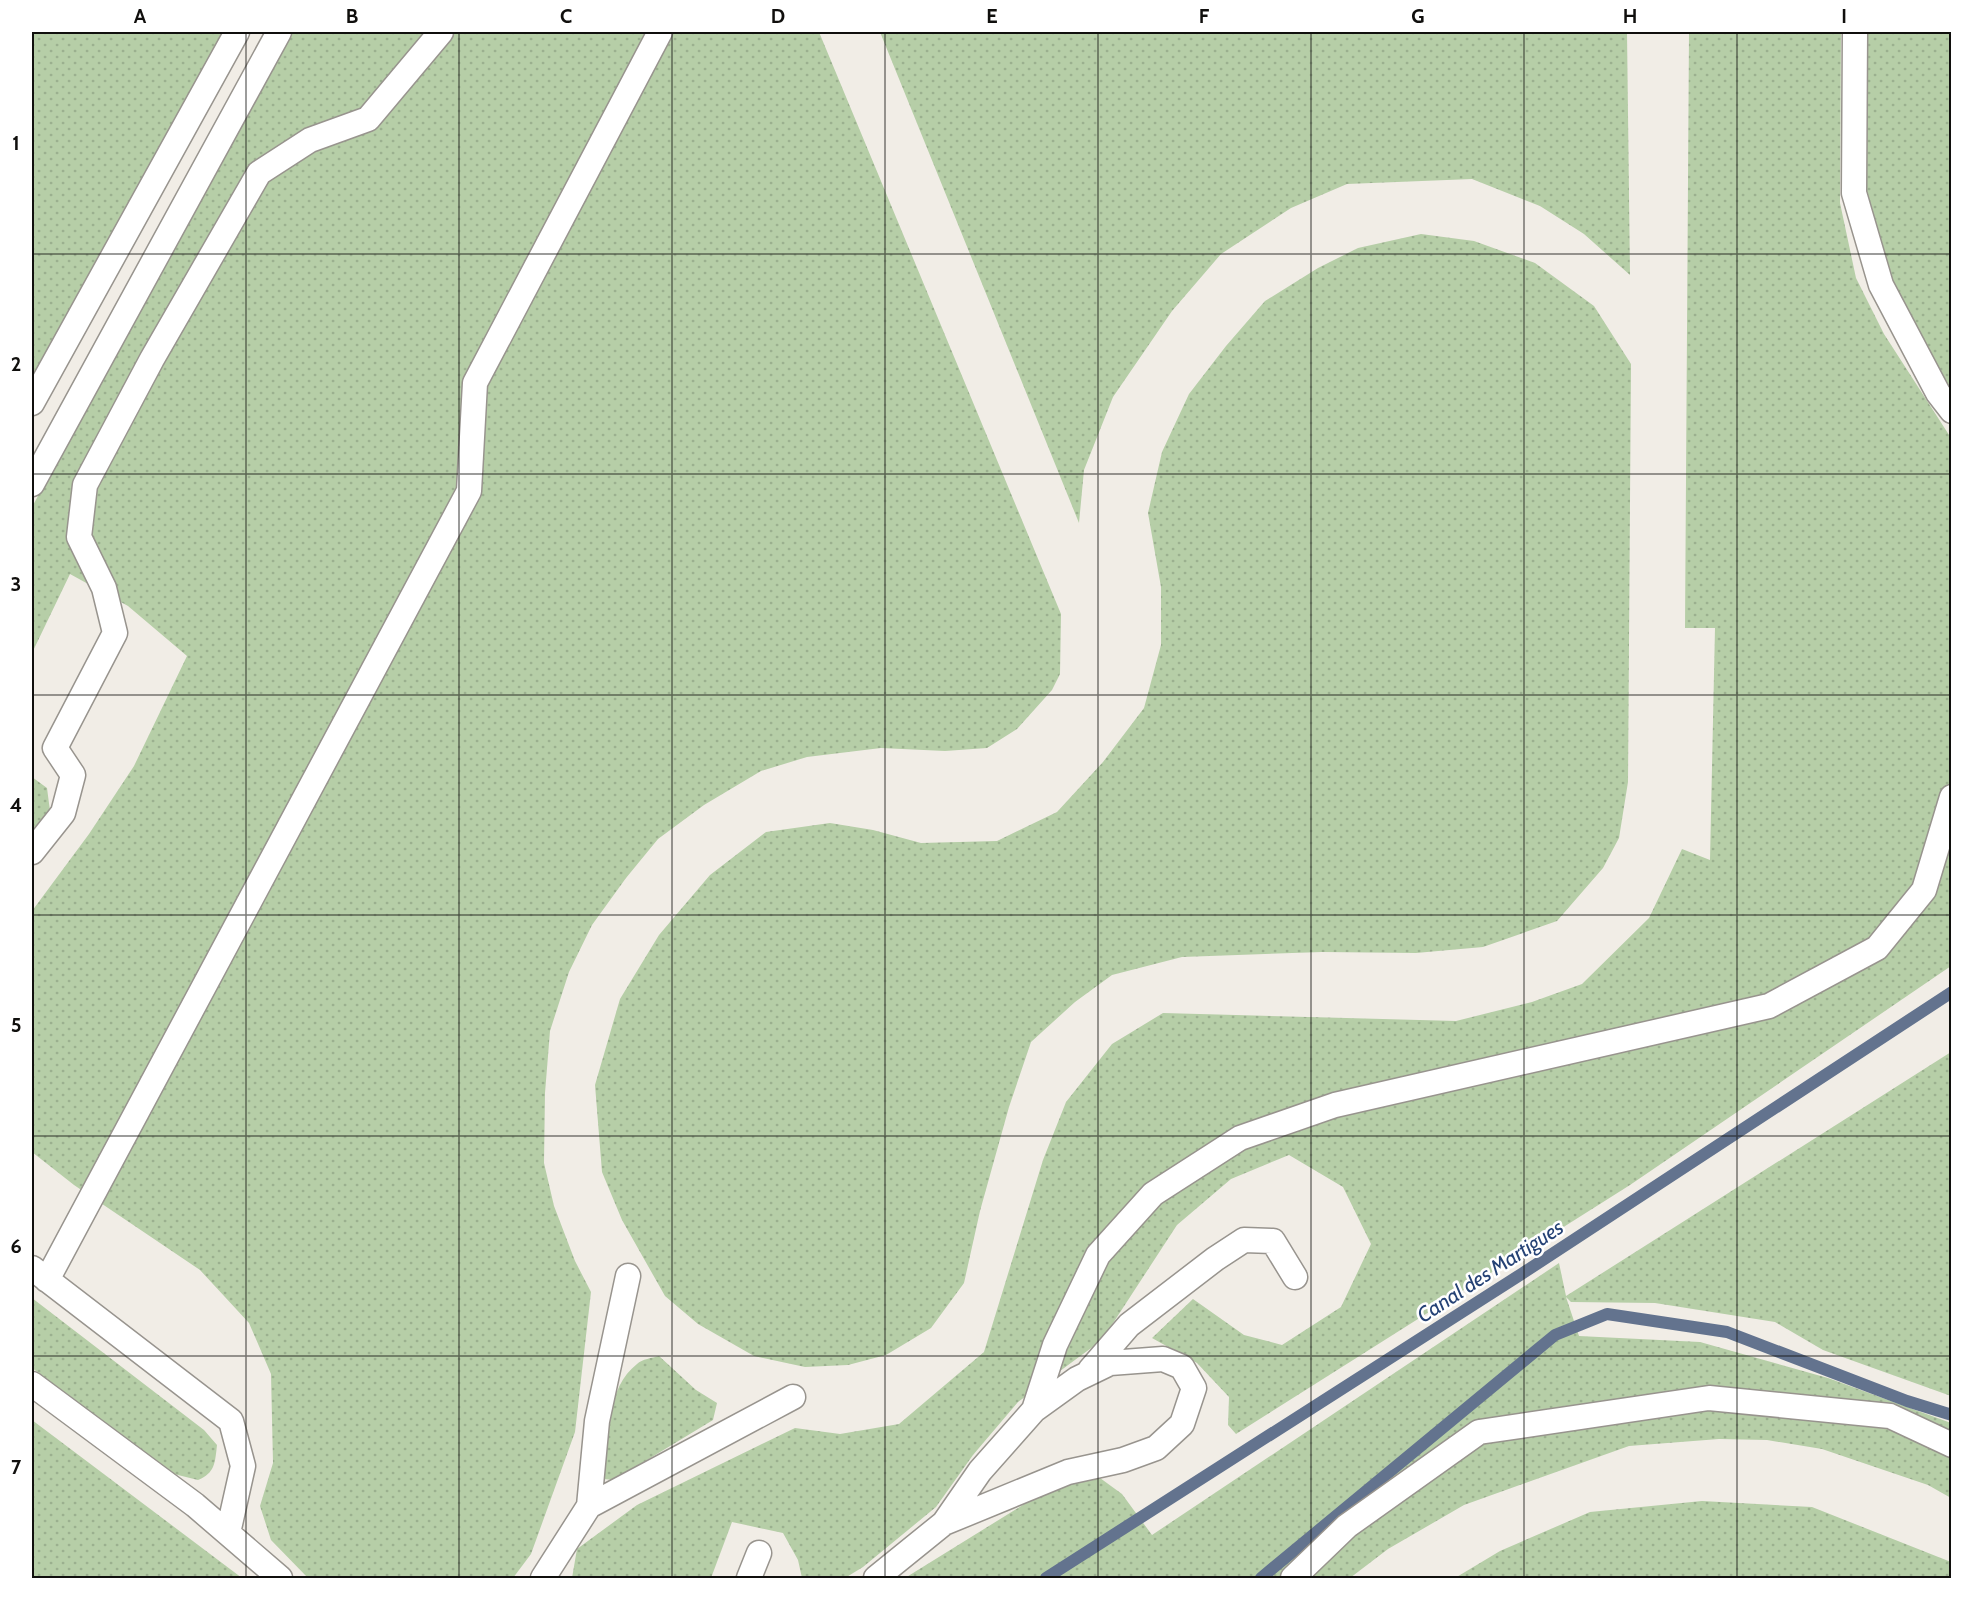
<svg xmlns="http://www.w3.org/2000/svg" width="1983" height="1610" font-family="Cabin,sans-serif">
  <defs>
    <pattern id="grass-dots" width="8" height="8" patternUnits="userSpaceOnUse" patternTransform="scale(1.5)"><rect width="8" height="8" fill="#b6cea7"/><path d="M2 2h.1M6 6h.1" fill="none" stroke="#9bb08f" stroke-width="1.8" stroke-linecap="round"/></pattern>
  </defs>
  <rect width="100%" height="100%" fill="#f1ede6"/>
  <path fill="url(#grass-dots)" d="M32,32H226L32,381Z
    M291,32H819L1061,614L1060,674L1052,690L1017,729L987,748L945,751L881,748L807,757L761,771L704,805L658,839L626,878L592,925L569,972L550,1031L545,1093L544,1163L554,1206L575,1261L591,1292L575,1432L531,1554L513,1578H308L271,1540L260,1506L273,1463L271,1374L249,1323L200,1270L74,1185L32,1152V911L89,834L134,766L187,656L128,606L70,574L32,653V507Z
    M880,32H1627L1630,275L1584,234L1540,206L1472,179L1347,184L1291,208L1221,254L1172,311L1113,397L1084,470L1079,523Z
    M1689,32H1841L1840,203L1856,278L1884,334L1951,438V966L1630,1185L1236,1434L1228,1425L1229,1397L1197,1363L1152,1338L1193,1299L1244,1335L1282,1345L1341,1307L1371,1244L1343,1187L1289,1155L1231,1179L1177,1225L1102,1340L1018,1402L973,1455L936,1507L863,1567L845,1578H802L798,1560L783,1533L732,1522L711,1578H572L577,1549L637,1505L795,1428L840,1434L899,1424L984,1352L1043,1160L1066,1102L1112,1044L1163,1013L1456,1021L1532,1002L1582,984L1649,918L1682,849L1710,860L1715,628H1685Z
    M1866,32H1951V398L1894,294L1866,191Z
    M1421,234L1474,241L1535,263L1594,306L1631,364L1628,782L1619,838L1603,868L1557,921L1483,947L1416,953L1322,952L1182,957L1112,975L1075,1002L1031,1042L1009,1107L980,1211L964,1283L931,1328L886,1355L848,1365L805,1367L754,1356L698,1324L665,1296L622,1220L602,1172L595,1085L620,999L659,935L710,875L766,832L830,823L873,830L921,843L997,841L1057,812L1103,762L1144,708L1161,645V587L1148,513L1162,452L1189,394L1226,346L1265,301L1318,268L1358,248Z
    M32,777L47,788L50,811L32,835Z
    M1951,1052V1396L1823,1350L1775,1322L1655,1303L1571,1302L1566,1297L1579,1336L1700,1342L1828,1378L1951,1423V1498L1928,1485L1822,1449L1767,1440L1719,1439L1629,1446L1464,1505L1388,1549L1350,1578H905L1047,1490L1100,1478L1122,1494L1152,1535L1559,1263L1566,1296Z
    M32,1298L204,1430L217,1445C215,1463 215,1473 198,1480L174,1474L32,1368Z
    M659,1356L696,1390L717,1403L713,1420L614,1480L603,1479L601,1473C607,1438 607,1387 637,1364C642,1359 652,1358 659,1356Z
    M32,1420L242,1578H32Z
    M1702,1501L1812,1507L1951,1562V1578H1455L1500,1551L1590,1512Z"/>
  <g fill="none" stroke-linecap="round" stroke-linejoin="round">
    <path stroke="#63738e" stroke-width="12" d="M1046,1578L1523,1273L1952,992
      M1261,1578L1555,1335L1607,1314L1727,1332L1907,1401L1952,1415"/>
    <g stroke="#98948e" stroke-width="27">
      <path id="lane" d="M1855,32L1854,193L1881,285L1938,393L1952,411
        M32,403L237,32
        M32,484L279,32
        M32,852L63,813L73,775L55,748L115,633L104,588L79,537L85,485L152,359L259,173L310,140L368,119L441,32
        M32,1268L231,1421L243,1466L228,1533
        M628,1276L597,1421L589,1506L793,1397
        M47,1280L469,491L475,383L660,32
        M1090,1370L1129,1325L1215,1259L1244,1240L1273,1241L1295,1277
        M32,1384L195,1505L280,1578
        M1034,1410L1055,1345L1098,1255L1153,1194L1240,1138L1335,1105L1769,1006L1877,948L1924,890L1952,797
        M543,1578L589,1506
        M749,1578L759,1553
        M876,1578L944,1523L980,1471L1034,1410L1077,1379L1110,1363L1163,1359L1182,1367L1194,1388L1182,1424L1156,1448L1123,1460L1068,1472L944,1523
        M1293,1578L1347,1526L1479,1432L1709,1398L1890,1416L1952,1445"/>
    </g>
    <use href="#lane" stroke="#fff" stroke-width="24"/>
  </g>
  <path fill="none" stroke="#100f0d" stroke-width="1.5" stroke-opacity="0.55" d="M246,32V1578M459,32V1578M672,32V1578M885,32V1578M1098,32V1578M1311,32V1578M1524,32V1578M1737,32V1578M32,254H1952M32,474H1952M32,695H1952M32,915H1952M32,1136H1952M32,1356H1952"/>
  <g text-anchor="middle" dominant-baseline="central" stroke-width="5" stroke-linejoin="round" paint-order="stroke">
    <g font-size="21" font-style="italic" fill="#254275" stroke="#fff">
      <text transform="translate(1490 1271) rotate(-33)">Canal des Martigues</text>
    </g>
  </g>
  <rect width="1983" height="1610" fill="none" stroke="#ffffff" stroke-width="66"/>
  <rect x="33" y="33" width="1917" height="1544" fill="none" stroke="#100f0d" stroke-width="2"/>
  <g font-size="20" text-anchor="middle" font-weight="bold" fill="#100f0d">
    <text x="140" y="23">A</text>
    <text x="352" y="23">B</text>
    <text x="566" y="23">C</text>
    <text x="778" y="23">D</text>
    <text x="992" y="23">E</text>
    <text x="1204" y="23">F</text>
    <text x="1418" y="23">G</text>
    <text x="1630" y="23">H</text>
    <text x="1844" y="23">I</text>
    <text x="16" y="150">1</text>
    <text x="16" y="371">2</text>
    <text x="16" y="591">3</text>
    <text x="16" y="812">4</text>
    <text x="16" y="1032">5</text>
    <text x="16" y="1253">6</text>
    <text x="16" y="1474">7</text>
  </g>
</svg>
